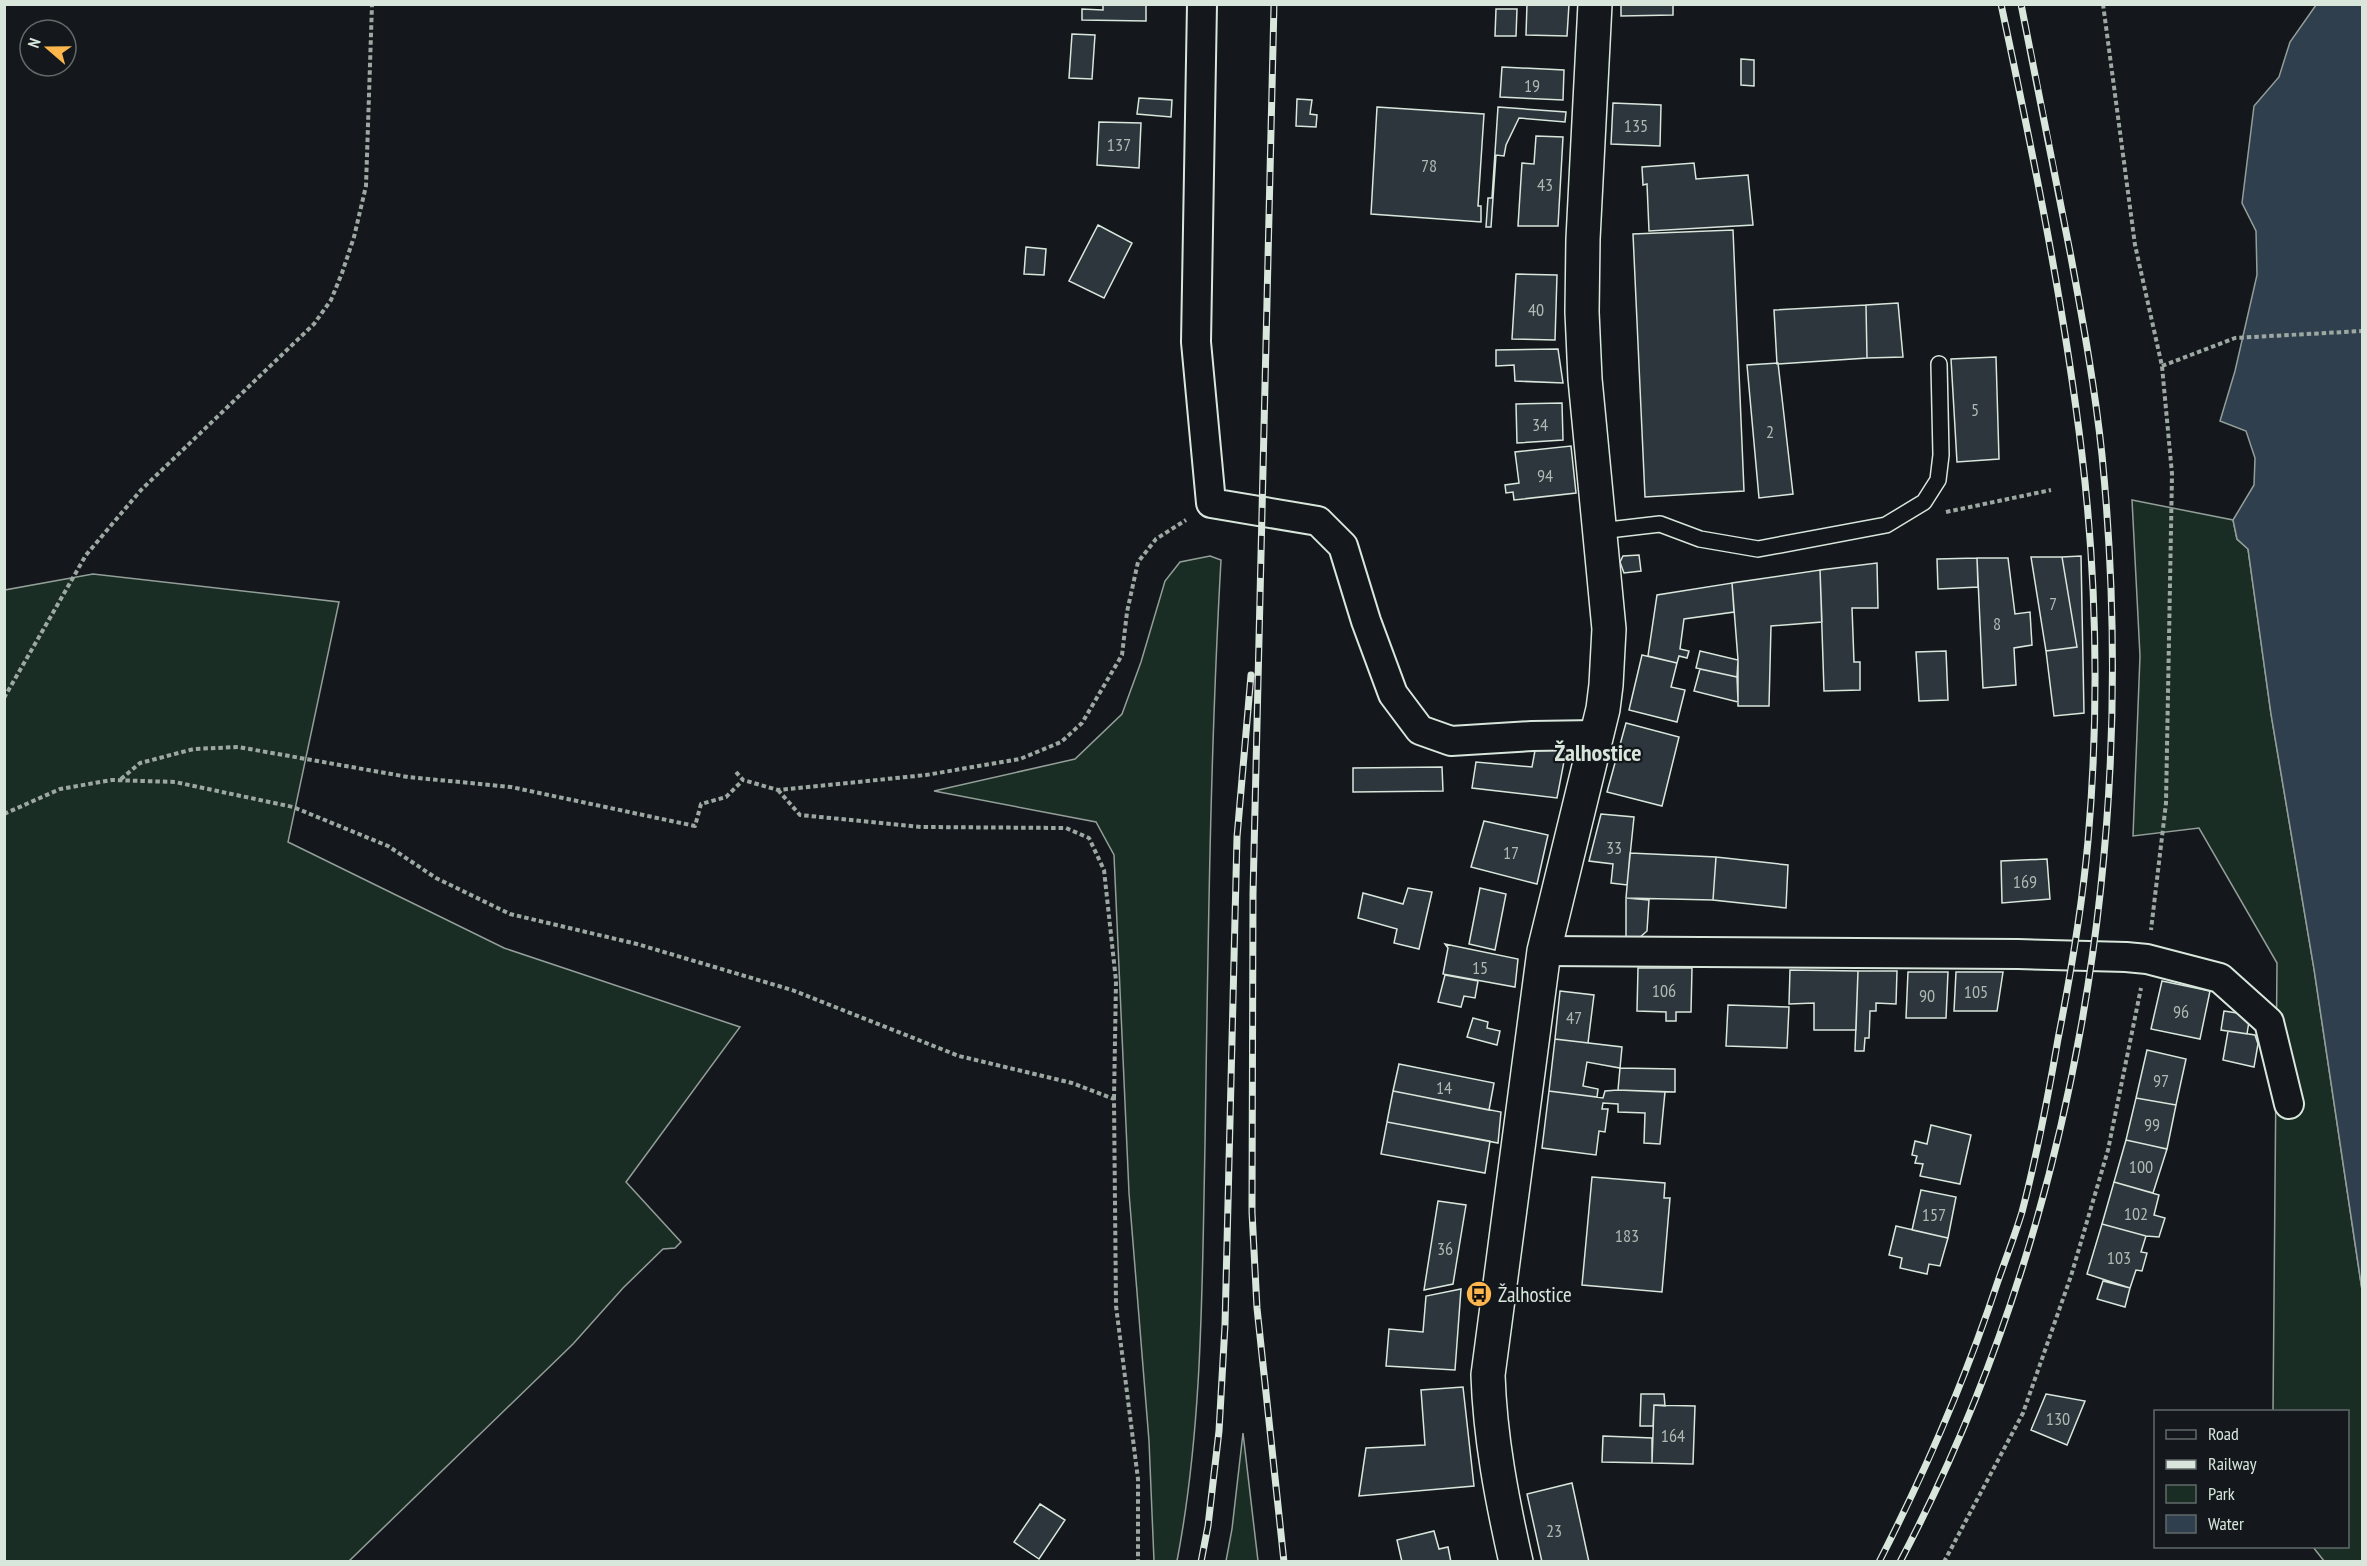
<svg xmlns="http://www.w3.org/2000/svg" width="2367" height="1566" font-family="'PT Sans Narrow',sans-serif">
  <rect width="100%" height="100%" fill="#14181c"/>
  <path fill="#1a2d24" stroke="#939e99" stroke-width="1.5" d="M2132,500L2233,520L2237,539L2248,549L2271,714L2314,969L2362,1290V1561H2324L2313,1547L2348,1546V1412L2273,1411L2277,963L2199,828L2133,836L2140,656Z
    M1210,556L1221,560C1210,755 1208,950 1205,1145C1202,1284 1203,1425 1177,1561H1154L1149,1441L1129,1193L1114,855L1096,822L934,791L1075,759L1122,714L1141,662L1165,581L1180,562Z
    M93,574L339,602L288,842L504,948L740,1027L626,1182L681,1242L675,1248L663,1249L623,1288L573,1344L349,1561H5V590Z
    M1243,1433L1258,1561H1226L1232,1529Z"/>
  <path fill="#2f3f4d" stroke="#939e99" stroke-width="1.5" d="M2316,5H2362V1290L2314,969L2271,714L2248,549L2237,539L2233,520L2254,485L2255,458L2246,431L2220,421L2235,371L2257,275L2256,231L2242,203L2254,106L2279,77L2290,42Z"/>
  <path fill="#2c363c" stroke="#d8e6dc" stroke-width="1.5" d="M1103,4H1146V21L1082,20V9L1103,10Z
    M1527,4H1569L1567,36L1526,35Z
    M1621,4H1673V15L1621,16Z
    M1496,9H1517L1516,36H1495Z
    M1072,34L1095,35L1092,79L1069,78Z
    M1741,59L1754,60V86L1741,85Z
    M1502,67L1564,70L1563,100L1500,97Z
    M1139,98L1172,100L1171,117L1137,114Z
    M1297,99L1312,100L1310,114L1317,115L1316,127L1296,126Z
    M1613,103L1661,105L1660,146L1611,144Z
    M1377,107L1484,114L1478,206H1481V222L1371,214Z
    M1498,107L1566,112L1565,122L1519,118L1506,145L1504,156L1496,155L1491,227H1486L1488,198H1492Z
    M1099,122L1141,123L1139,168L1097,165Z
    M1536,136L1563,137L1558,226H1518L1522,163L1534,164Z
    M1694,163L1696,179L1748,175L1753,225L1649,231L1647,184L1643,185L1642,167Z
    M1098,225L1132,243L1104,298L1069,281Z
    M1733,230L1744,491L1645,497L1633,234Z
    M1026,247L1046,249L1044,275L1024,274Z
    M1516,274L1557,275L1555,340L1512,339Z
    M1898,303L1903,357L1867,358L1866,305Z
    M1866,305L1867,358L1777,364L1774,310Z
    M1558,349L1563,383L1515,381L1514,365L1496,366V350Z
    M1996,357L1999,459L1957,462L1951,359Z
    M1778,363L1793,494L1759,498L1747,365Z
    M1562,403L1563,440L1517,443L1516,404Z
    M1571,446L1576,493L1514,500L1513,492L1506,493L1505,485L1519,483L1515,452Z
    M1639,555L1641,571L1624,573L1620,562L1623,556Z
    M2081,556L2084,713L2054,716L2046,651L2077,647L2062,557Z
    M2031,557H2062L2077,647L2046,651Z
    M1977,558L1978,587L1938,589L1937,559Z
    M1977,558H2008L2015,614L2030,612L2032,645L2014,648L2016,685L1983,688Z
    M1877,563L1878,608H1852L1854,662H1860V690L1824,691L1820,570Z
    M1820,570L1822,622L1771,626L1769,706H1738V660L1732,583Z
    M1732,583L1734,612L1684,619L1680,649L1689,651L1687,658L1679,656L1677,663L1648,656L1657,595Z
    M1700,651L1738,660L1737,677L1696,668Z
    M1946,651L1948,700L1919,701L1916,652Z
    M1642,655L1677,663L1671,687L1685,690L1677,722L1629,710Z
    M1700,669L1737,677L1738,702L1694,691Z
    M1626,723L1679,737L1662,806L1607,792Z
    M1536,745L1566,751L1557,798L1472,788L1476,762L1532,767Z
    M1442,767L1443,791L1353,792V768Z
    M1601,814L1634,817L1627,885L1611,883L1613,864L1589,861Z
    M1484,821L1548,835L1537,884L1471,867Z
    M1630,853L1716,857L1713,900L1626,898Z
    M1716,857L1788,865L1786,908L1713,900Z
    M2047,859L2050,899L2002,903L2001,861Z
    M1408,888L1432,892L1419,949L1394,943L1397,929L1358,918L1363,893L1403,904Z
    M1480,888L1506,894L1495,950L1469,944Z
    M1626,898L1649,900L1647,931L1638,939L1626,937Z
    M1445,944L1518,959L1515,987L1443,974L1448,948Z
    M1638,968H1692L1691,1012H1676V1021H1666V1012L1637,1011Z
    M1790,970L1858,971L1856,1030H1814V1003L1789,1004Z
    M1858,971H1897L1896,1004L1876,1003V1011H1870L1869,1038H1865L1864,1051H1855Z
    M1908,972H1948L1946,1018H1906Z
    M1956,972H2003L1997,1011H1954Z
    M1445,975L1478,981L1475,998L1464,996L1461,1007L1438,1002Z
    M2162,981L2210,991L2200,1039L2151,1029Z
    M1560,991L1594,995L1588,1043L1555,1039Z
    M1728,1005L1789,1007L1787,1048L1726,1046Z
    M2224,1011L2250,1015L2247,1034L2221,1030Z
    M1473,1018L1488,1022L1487,1028L1500,1031L1497,1045L1467,1037Z
    M2228,1031L2255,1035L2258,1044L2254,1067L2223,1060Z
    M1555,1039L1622,1047L1620,1068L1587,1062L1583,1086L1598,1089L1597,1097L1549,1091Z
    M2147,1050L2186,1059L2176,1105L2136,1098Z
    M1399,1064L1494,1083L1489,1110L1393,1091Z
    M1620,1068L1675,1069V1092L1618,1090Z
    M1618,1090L1665,1092L1660,1144L1644,1143L1645,1113L1618,1112V1104L1603,1103L1602,1109H1608L1605,1132L1599,1131L1596,1155L1542,1148L1549,1091L1603,1098L1605,1091Z
    M1393,1091L1501,1112L1498,1143L1387,1122Z
    M2136,1098L2176,1105L2167,1149L2126,1140Z
    M1387,1122L1490,1141L1485,1173L1381,1154Z
    M1931,1125L1971,1135L1960,1184L1920,1176L1923,1164L1915,1163L1917,1156L1912,1155L1915,1141L1927,1144Z
    M2126,1140L2167,1149L2153,1193L2114,1182Z
    M1592,1177L1665,1183L1664,1198H1670L1662,1292L1582,1285Z
    M2114,1182L2159,1195L2154,1215L2165,1218L2159,1237L2146,1236L2102,1224Z
    M1921,1190L1956,1197L1948,1238L1912,1230Z
    M1438,1201L1466,1205L1453,1284L1424,1290Z
    M2102,1224L2146,1236L2141,1252L2147,1253L2142,1271L2136,1270L2130,1288L2087,1274Z
    M1896,1226L1948,1238L1940,1266L1929,1264L1927,1274L1900,1268L1902,1258L1889,1255Z
    M2103,1281L2130,1288L2125,1307L2097,1299Z
    M1461,1289L1455,1370L1386,1366L1389,1329L1423,1332L1426,1296Z
    M1463,1387L1474,1486L1359,1496L1366,1448L1425,1445L1421,1390Z
    M1641,1394H1664L1665,1406L1654,1405L1653,1426H1640Z
    M2046,1394L2085,1401L2067,1445L2031,1430Z
    M1654,1405L1695,1406L1693,1464L1652,1463Z
    M1603,1436L1652,1438V1463L1602,1462Z
    M1572,1483L1589,1562H1542L1527,1494Z
    M1040,1504L1065,1520L1039,1559L1014,1542Z
    M1434,1531L1439,1549L1448,1547L1451,1562H1402L1397,1540Z"/>
  <g fill="none" stroke-linecap="round" stroke-linejoin="round">
    <g stroke="#d8e6dc" stroke-width="18">
      <path id="lane" d="M1600,531L1660,524L1700,539L1758,549L1886,525L1924,502L1938,480L1941,455L1939,364"/>
    </g>
    <g stroke="#d8e6dc" stroke-width="32">
      <path id="street" d="M1202,4L1196,342L1211,503L1318,521L1343,546L1366,621L1393,694L1420,730L1451,741L1532,736L1596,735
        M1544,951L2018,954L2126,957L2147,959L2220,978L2269,1022L2289,1104"/>
    </g>
    <g stroke="#d8e6dc" stroke-width="36">
      <path id="secondary" d="M1516,1562C1502,1500 1490,1438 1488,1375L1544,951L1603,709L1606,685L1609,629L1585,379L1582,312L1583,239L1595,4"/>
    </g>
    <path stroke="#9da8a2" stroke-width="4" stroke-dasharray="4.5 3" stroke-linecap="butt" d="M2103,4L2135,245L2162,366L2172,474L2166,803L2151,930
      M2162,366L2235,338L2362,331
      M1946,512L2051,490
      M4,698L86,555L141,490L314,324L331,300L342,273L354,237L366,186L372,4
      M736,772L743,780L778,790L926,775L1020,759L1061,742L1082,723L1122,655L1127,612L1138,562L1156,539L1186,520
      M121,779L140,763L194,749L238,747L408,777L511,787L695,826L701,804L726,797L743,780
      M778,790L800,815L921,827L1066,828L1089,838L1104,870L1116,981L1114,1099
      M4,814L60,789L112,780L175,782L293,807L388,846L436,878L510,914L637,944L792,990L959,1056L1072,1083L1114,1099L1116,1306L1138,1479V1562
      M1944,1562L2023,1413L2071,1276L2108,1150L2141,988"/>
    <use href="#lane" stroke="#14181c" stroke-width="15"/>
    <use href="#street" stroke="#14181c" stroke-width="28"/>
    <use href="#secondary" stroke="#14181c" stroke-width="33"/>
    <g stroke="#d8e6dc" stroke-width="7">
      <path id="rail" d="M1274,4L1253,894L1252,1212L1257,1308L1284,1562
        M1201,1562L1208,1526L1219,1431L1225,1325L1237,837L1251,675
        M1879,1562C1926,1470 1966,1378 1998,1281C2006,1258 2015,1235 2022,1212C2037,1155 2048,1097 2058,1039C2071,973 2082,907 2088,841C2099,713 2097,582 2082,455C2064,304 2033,154 2001,4
        M1900,1562C2078,1224 2139,833 2102,455C2095,388 2083,322 2071,257C2055,172 2038,88 2021,4"/>
    </g>
    <use href="#rail" stroke="#14181c" stroke-width="4.5" stroke-dasharray="14" stroke-linecap="butt"/>
  </g>
  <defs>
    <g id="bus-disc" transform="scale(1.35)"><circle r="9.5" fill="#ffb74d" stroke="#14181c"/><path d="M-5-6H5V4H4V6H2V4H-2V6H-4V4H-5ZM-3.5-4V0h7V-4ZM-3.5 1.2v1.5H-2V1.2ZM2 1.2v1.5H3.5V1.2Z" fill="#111"/></g>
  </defs>
  <g fill-rule="evenodd">
    <use href="#bus-disc" x="1479" y="1294"/>
  </g>
  <g text-anchor="middle" dominant-baseline="central" stroke-width="4.5" stroke-linejoin="round" paint-order="stroke">
    <g font-size="18" fill="#adbab4">
      <text x="1532" y="85">19</text>
      <text x="1636" y="125">135</text>
      <text x="1119" y="144">137</text>
      <text x="1429" y="165">78</text>
      <text x="1545" y="184">43</text>
      <text x="1536" y="309">40</text>
      <text x="1975" y="409">5</text>
      <text x="1540" y="424">34</text>
      <text x="1770" y="431">2</text>
      <text x="1545" y="475">94</text>
      <text x="2053" y="603">7</text>
      <text x="1997" y="623">8</text>
      <text x="1614" y="847">33</text>
      <text x="1511" y="852">17</text>
      <text x="2025" y="881">169</text>
      <text x="1480" y="967">15</text>
      <text x="1664" y="990">106</text>
      <text x="1976" y="991">105</text>
      <text x="1927" y="995">90</text>
      <text x="2181" y="1011">96</text>
      <text x="1574" y="1017">47</text>
      <text x="2161" y="1080">97</text>
      <text x="1444" y="1087">14</text>
      <text x="2152" y="1124">99</text>
      <text x="2141" y="1166">100</text>
      <text x="2136" y="1213">102</text>
      <text x="1934" y="1214">157</text>
      <text x="1627" y="1235">183</text>
      <text x="1445" y="1248">36</text>
      <text x="2119" y="1257">103</text>
      <text x="2058" y="1418">130</text>
      <text x="1673" y="1435">164</text>
      <text x="1554" y="1530">23</text>
    </g>
    <g font-size="21" fill="#d8e6dc" stroke="#14181c" text-anchor="start">
      <text x="1498" y="1294">Žalhostice</text>
    </g>
    <g font-size="24" font-weight="bold" fill="#d8e6dc" stroke="#14181c">
      <text x="1598" y="752">Žalhostice</text>
    </g>
  </g>
  <rect width="2367" height="1566" fill="none" stroke="#d8e6dc" stroke-width="12"/>
  <rect x="2154" y="1410" width="195" height="138" fill="#14181c" stroke="#626a69" stroke-width="1.5"/>
  <rect x="2166" y="1430" width="30" height="9" fill="#14181c" stroke="#626a69" stroke-width="1.5"/>
  <text x="2208" y="1440" font-size="18" fill="#d8e6dc">Road</text>
  <rect x="2166" y="1460" width="30" height="9" fill="#d8e6dc" stroke="#626a69" stroke-width="1.5"/>
  <text x="2208" y="1470" font-size="18" fill="#d8e6dc">Railway</text>
  <rect x="2166" y="1485" width="30" height="18" fill="#1a2d24" stroke="#626a69" stroke-width="1.5"/>
  <text x="2208" y="1500" font-size="18" fill="#d8e6dc">Park</text>
  <rect x="2166" y="1515" width="30" height="18" fill="#2f3f4d" stroke="#626a69" stroke-width="1.5"/>
  <text x="2208" y="1530" font-size="18" fill="#d8e6dc">Water</text>
  <g transform="translate(48 48) rotate(290)"><circle r="28" fill="#14181c" stroke="#626a69" stroke-width="1.5"/>
  <path d="M0-4.5L10 22L0 15L-10 22Z" fill="#ffb74d"/>
  <text y="-9" font-size="16" font-weight="bold" text-anchor="middle" fill="#d8e6dc">N</text>
  </g>
</svg>
